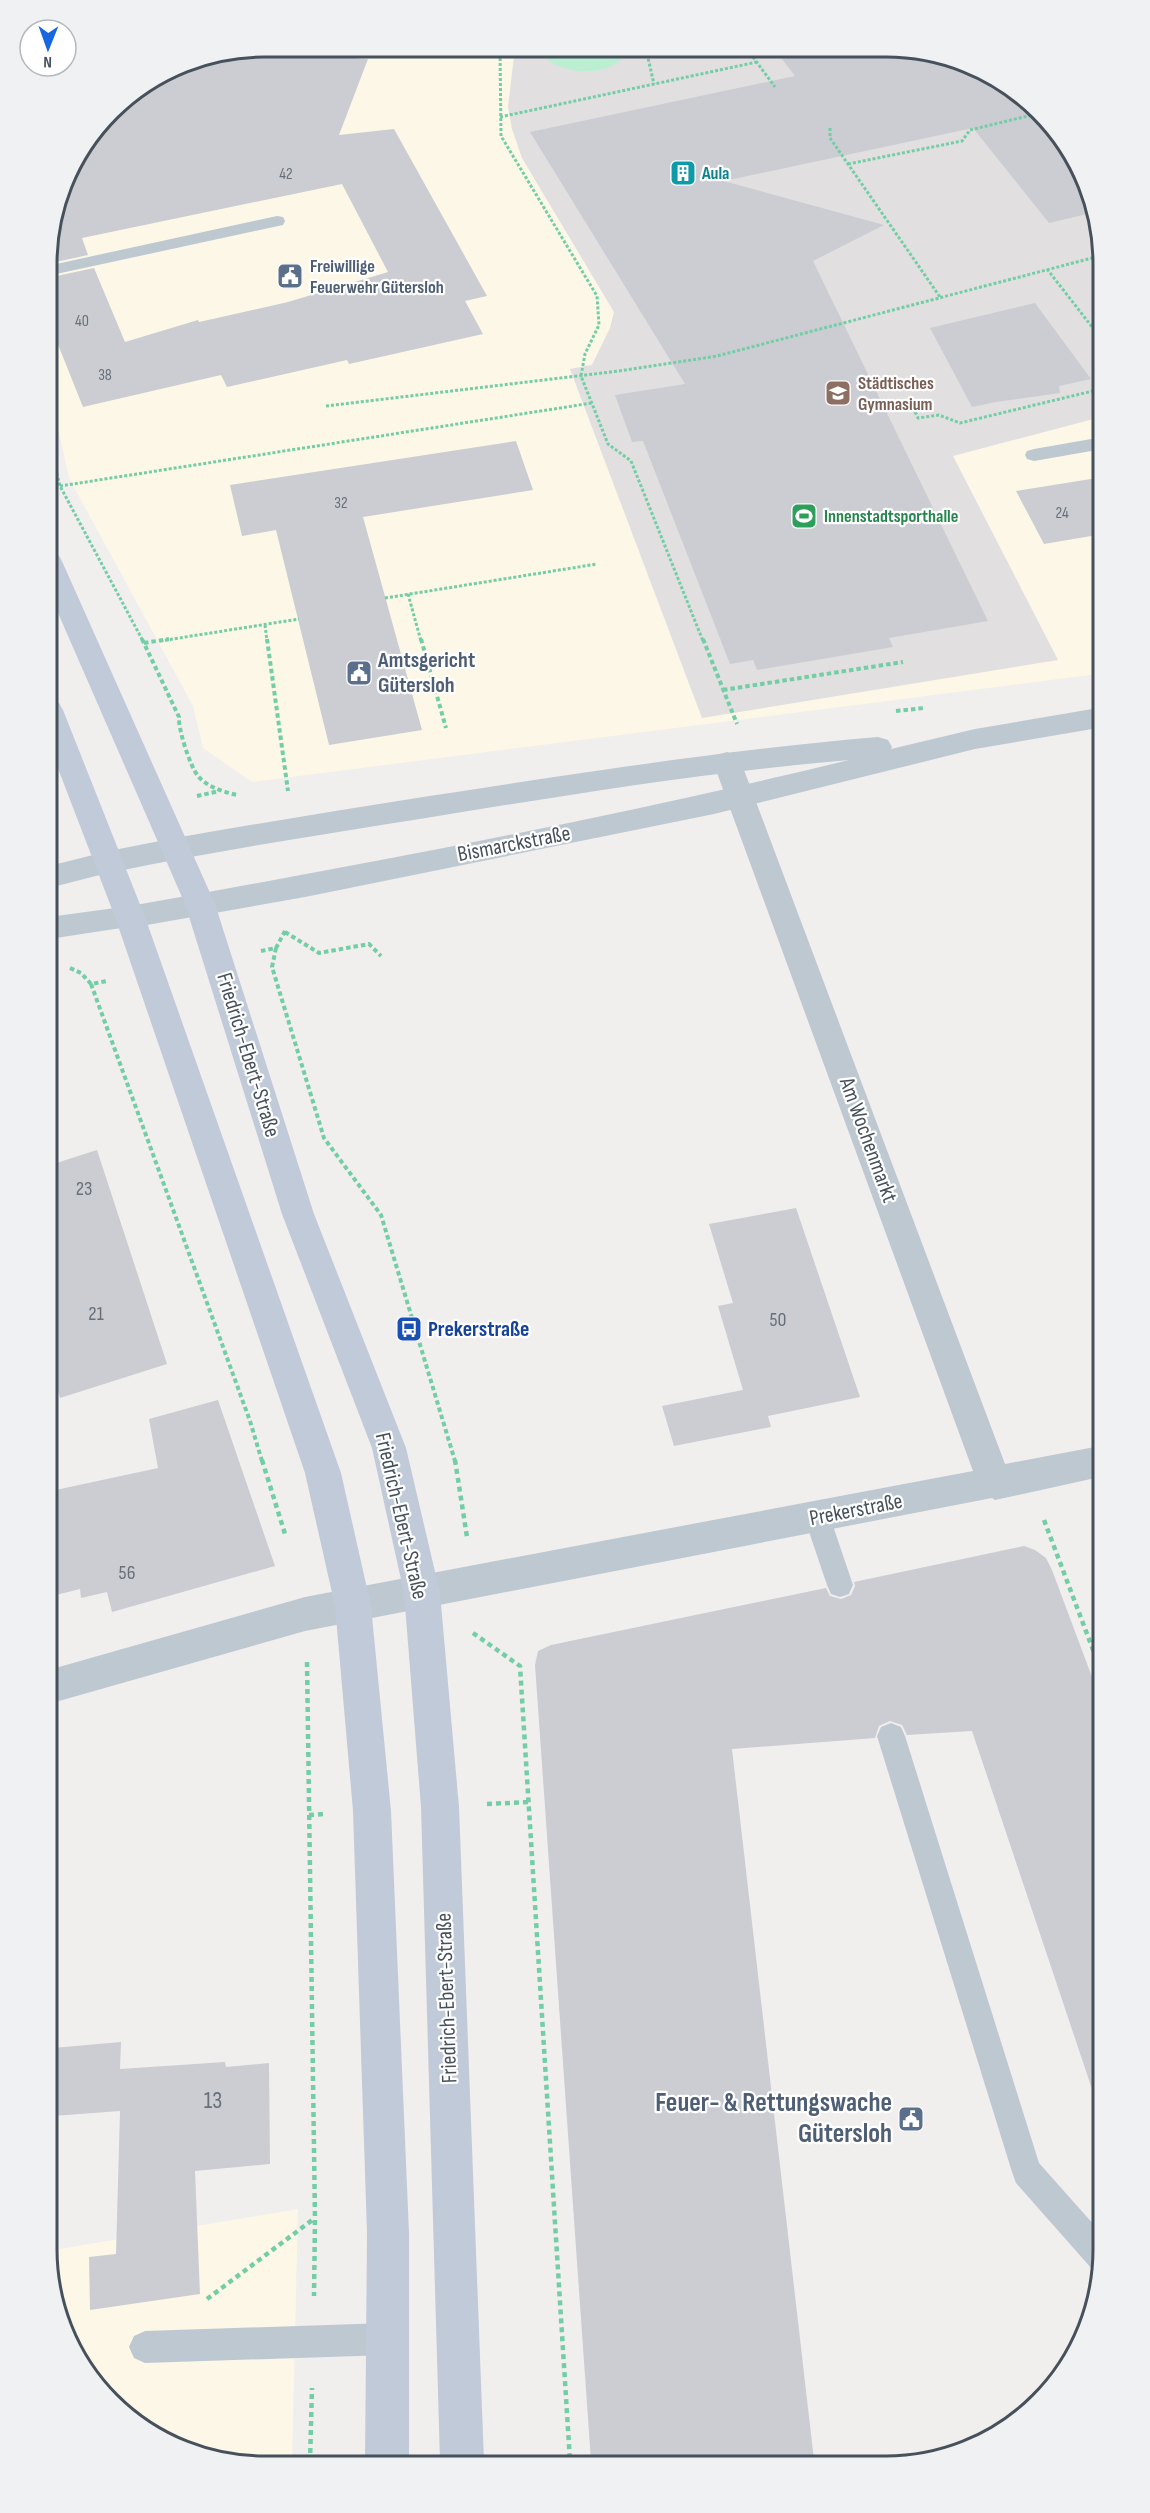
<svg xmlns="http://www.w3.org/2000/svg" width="1150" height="2513" font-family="'Sofia Sans Condensed',sans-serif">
  <rect width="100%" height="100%" fill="#f1eeee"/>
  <path fill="#fcf7e7" d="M264,47L515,48L508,107L522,158L614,312L610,328L592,365L570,369L1058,660L952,456L1097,418L1098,674L252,782L203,748L193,706L69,478L59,432L48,410L47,250L69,168L120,101L181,63Z
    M298,2209L292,2462H222L168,2444L120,2412L83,2369L54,2305V2250Z"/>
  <path fill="#e2dfe0" d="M515,48L928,51L982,69L1030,101L1074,155L1096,208L1097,418L953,456L1058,660L702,718L570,369L592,365L610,328L614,312L522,158L512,129L508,107Z"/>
  <path fill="#bcefd2" d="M537,48L629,49C614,81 553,77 537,48Z"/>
  <path fill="#cbcdd3" d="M264,46L359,47L354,58L368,59L339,135L394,129L487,296L465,301L483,334L349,364L347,360L227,387L221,375L83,407L47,317V278L94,268L125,342L198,320L199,322L288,302L388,272L342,184L82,238L88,255L47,264V250L69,168L119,103L181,63Z
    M775,50H899L905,58L933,52L982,69L1007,86L1036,120H1046L1074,155L1096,212L1049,223L973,128L724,181L884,225L813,261L988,621L889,638L893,647L757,670L753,660L730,664L643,441L632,442L615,395L685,384L530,132L795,76Z
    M1035,303L1091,379L1059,386L1060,393L996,402L972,407L930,328Z
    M516,441L533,490L363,517L422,730L329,745L276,530L242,536L230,485Z
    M1097,478V535L1044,544L1016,491Z
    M97,1150L167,1364L60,1398L51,1368L50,1165Z
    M796,1208L860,1397L768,1416L771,1427L674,1446L662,1406L743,1390L718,1306L733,1303L709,1224Z
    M218,1400L275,1566L112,1612L107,1592L81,1598L80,1589L52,1596L51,1491L158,1468L149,1419Z
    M1024,1546L1035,1550L1046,1558L1052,1570L1101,1701L1102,2094L1094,2095L972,1731L907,1735L902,1725L890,1721L879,1726L875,1738L732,1749L814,2460L591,2461L535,1665L538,1651L551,1645L826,1588L830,1596L841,1599L851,1595L855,1586L854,1582Z
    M121,2042L120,2069L225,2062L226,2067L269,2063L270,2164L195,2171L200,2294L90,2310L89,2257L116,2254L120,2111L53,2116V2048Z"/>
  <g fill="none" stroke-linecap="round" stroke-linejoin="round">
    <path stroke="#73cea5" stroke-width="3" stroke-dasharray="3 2" stroke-linecap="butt" d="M500,48L501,136L597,296L599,325L585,354L581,376L608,444L631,461L703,641
      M646,49L654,84
      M747,49L775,87
      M1018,93L1035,114
      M500,117L757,62
      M830,128V138L940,297
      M848,164L962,141L970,130L1040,113
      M1047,269L1096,332
      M326,406L619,371L717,356L1096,257
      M915,412L918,418L939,415L960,423L1097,390
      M48,439L60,486L143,641
      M60,486L592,403
      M408,594L421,641
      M385,598L597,564
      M265,625L267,641
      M160,641L299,619"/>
    <path stroke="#73cea5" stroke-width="4" stroke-dasharray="4.5 3" stroke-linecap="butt" d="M142,639L179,717C178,729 190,766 198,776C207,787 224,792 237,795
      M267,639L288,791
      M421,639L446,728
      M703,639L737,724
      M144,643L169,639
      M723,690L903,662
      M896,711L924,708
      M197,796L219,791
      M285,932L319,953L369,944L381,956
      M276,948L272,967L324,1138L381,1215L455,1461
      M261,951L276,948L285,931
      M70,968L81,973L91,984L107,981
      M91,984L250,1421L262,1461"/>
    <path stroke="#73cea5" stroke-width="4.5" stroke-dasharray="5 4" stroke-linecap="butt" d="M262,1460L285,1534
      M455,1460L467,1537
      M1044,1520L1101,1671
      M473,1633L520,1666L570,2461
      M307,1662L315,2218L314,2296
      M487,1804L529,1802
      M309,1815L324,1814
      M207,2299L315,2218
      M310,2462L312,2388"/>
    <path fill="#bec8d1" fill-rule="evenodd" d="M277,216L283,217L285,221L283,225L47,276V266Z
      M1097,438V450L1034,461L1027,459L1025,455L1027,451L1034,449Z
      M817,1505L826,1509L830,1517L853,1585L849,1594L840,1597L831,1594L827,1585L804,1517L808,1509Z
      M891,1723L901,1727L905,1736L1039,2163L1103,2235L1101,2273L1092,2269L1016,2183L1012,2172L877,1736L881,1727Z
      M387,2323L398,2328L403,2339L398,2350L387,2355L145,2363L134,2358L129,2347L134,2336L145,2331Z"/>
    <path fill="#bec8d1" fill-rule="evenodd" d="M727,752L737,755L741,762L1005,1464L1100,1446V1477L995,1500L992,1498L305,1631L52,1703V1669L305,1597L973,1471L713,762L717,755Z
      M109,851L119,854L124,862L119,870L49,888V866Z
      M130,906L141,909L145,917L141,925L49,939V917Z"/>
    <path fill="#bec8d1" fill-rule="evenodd" d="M1098,708V728L975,749L714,814L305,897L130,928L119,925L115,917L119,909L130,906C371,863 611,818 849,760C707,772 567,795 426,818C320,835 214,851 109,873L99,870L94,862L99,854L109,851C213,830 318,814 423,797C574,774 725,750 878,737L888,740L892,747L891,749L975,729Z"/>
    <path fill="#c1cad8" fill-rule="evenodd" d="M48,550L57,553L61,559L215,904L314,1214L406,1448L440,1593L459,1807L484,2461H440L421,1807L404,1593L372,1448L282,1214L185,904L48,590Z
      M49,700L59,703L63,710L145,917L341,1473L371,1606L391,1811L409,2233V2461L365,2462L367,2233L353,1811L335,1606L305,1473L115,917L49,745Z"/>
  </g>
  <defs>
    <g id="building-square" transform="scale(1.35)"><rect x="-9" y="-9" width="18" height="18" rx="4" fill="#0f9aa8" stroke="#fff"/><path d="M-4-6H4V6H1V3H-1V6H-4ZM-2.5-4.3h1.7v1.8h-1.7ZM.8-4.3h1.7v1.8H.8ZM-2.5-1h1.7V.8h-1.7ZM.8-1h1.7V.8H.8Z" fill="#fff"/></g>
    <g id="civic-square" transform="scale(1.35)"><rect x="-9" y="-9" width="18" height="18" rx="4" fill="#5c6f8a" stroke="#fff"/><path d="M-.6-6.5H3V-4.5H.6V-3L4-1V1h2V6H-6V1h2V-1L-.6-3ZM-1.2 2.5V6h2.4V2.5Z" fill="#fff"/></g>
    <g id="school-square" transform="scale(1.35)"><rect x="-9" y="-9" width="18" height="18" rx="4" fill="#8d6e63" stroke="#fff"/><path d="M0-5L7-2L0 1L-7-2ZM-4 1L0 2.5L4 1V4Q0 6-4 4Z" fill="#fff"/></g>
    <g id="stadium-square" transform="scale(1.35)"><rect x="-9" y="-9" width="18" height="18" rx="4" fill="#2e9e5b" stroke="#fff"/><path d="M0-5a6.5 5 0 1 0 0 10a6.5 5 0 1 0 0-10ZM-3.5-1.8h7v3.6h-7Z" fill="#fff"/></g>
    <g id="bus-square" transform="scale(1.35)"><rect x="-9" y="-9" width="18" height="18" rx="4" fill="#1a4fb4" stroke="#fff"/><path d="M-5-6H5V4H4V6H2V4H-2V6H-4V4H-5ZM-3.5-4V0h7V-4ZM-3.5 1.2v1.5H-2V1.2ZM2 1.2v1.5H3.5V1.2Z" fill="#fff"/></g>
  </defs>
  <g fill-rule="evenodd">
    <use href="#building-square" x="683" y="173"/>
    <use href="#civic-square" x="290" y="276"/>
    <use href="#school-square" x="838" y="393"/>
    <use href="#stadium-square" x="804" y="516"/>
    <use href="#civic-square" x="359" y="673"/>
    <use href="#bus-square" x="409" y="1329"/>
    <use href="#civic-square" x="911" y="2119"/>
  </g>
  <g text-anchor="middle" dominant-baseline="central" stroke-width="4.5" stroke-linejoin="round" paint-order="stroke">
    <g font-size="16" fill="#67707a">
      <text x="286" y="174">42</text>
      <text x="82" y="321">40</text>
      <text x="105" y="375">38</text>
      <text x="341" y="503">32</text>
      <text x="1062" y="513">24</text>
    </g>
    <g font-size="18" font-weight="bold" fill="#0d838f" stroke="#fff" text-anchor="start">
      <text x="702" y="173">Aula</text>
    </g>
    <g font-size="18" font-weight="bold" fill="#4e5e75" stroke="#fff" text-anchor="start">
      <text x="310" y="266">Freiwillige<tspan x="310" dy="21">Feuerwehr Gütersloh</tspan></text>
    </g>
    <g font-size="18" font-weight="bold" fill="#785e54" stroke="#fff" text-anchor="start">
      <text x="858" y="383">Städtisches<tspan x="858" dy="21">Gymnasium</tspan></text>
    </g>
    <g font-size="18" font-weight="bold" fill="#27864d" stroke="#fff" text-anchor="start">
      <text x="824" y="516">Innenstadtsporthalle</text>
    </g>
    <g font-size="20" fill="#67707a">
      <text x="84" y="1189">23</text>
      <text x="96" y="1314">21</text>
      <text x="778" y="1320">50</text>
      <text x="127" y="1573">56</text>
    </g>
    <g font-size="22" font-weight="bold" fill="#4e5e75" stroke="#fff" text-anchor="start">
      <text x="378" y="660">Amtsgericht<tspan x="378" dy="25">Gütersloh</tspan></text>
    </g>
    <g font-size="22" fill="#46515c" stroke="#fff">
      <text transform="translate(514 844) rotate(-11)">Bismarckstraße</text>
      <text transform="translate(248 1055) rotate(73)">Friedrich-Ebert-Straße</text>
      <text transform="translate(868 1140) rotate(70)">Am Wochenmarkt</text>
      <text transform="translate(856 1510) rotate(-11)">Prekerstraße</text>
      <text transform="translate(401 1516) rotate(77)">Friedrich-Ebert-Straße</text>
      <text transform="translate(447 1998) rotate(-92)">Friedrich-Ebert-Straße</text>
    </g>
    <g font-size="22" font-weight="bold" fill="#164399" stroke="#fff" text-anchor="start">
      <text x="428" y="1329">Prekerstraße</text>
    </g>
    <g font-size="24" fill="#67707a">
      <text x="213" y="2100">13</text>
    </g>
    <g font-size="27" font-weight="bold" fill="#4e5e75" stroke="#fff" text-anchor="end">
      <text x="892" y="2103">Feuer- &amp; Rettungswache<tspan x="892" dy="31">Gütersloh</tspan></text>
    </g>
  </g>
  <path d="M0 0H1150V2513H0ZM264 57H886A207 207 0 0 1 1093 264V2249A207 207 0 0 1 886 2456H264A207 207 0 0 1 57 2249V264A207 207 0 0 1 264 57Z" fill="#f0f1f2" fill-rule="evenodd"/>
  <path fill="none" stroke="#46515c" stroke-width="3" d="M264 57H886A207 207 0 0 1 1093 264V2249A207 207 0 0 1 886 2456H264A207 207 0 0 1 57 2249V264A207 207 0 0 1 264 57Z"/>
  <g transform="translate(48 48) rotate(181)"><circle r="28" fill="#ffffff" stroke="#b5b9be" stroke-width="1.5"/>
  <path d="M0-4.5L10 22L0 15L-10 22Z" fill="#1766e2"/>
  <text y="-9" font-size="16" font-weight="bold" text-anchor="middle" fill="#46515c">N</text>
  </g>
</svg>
